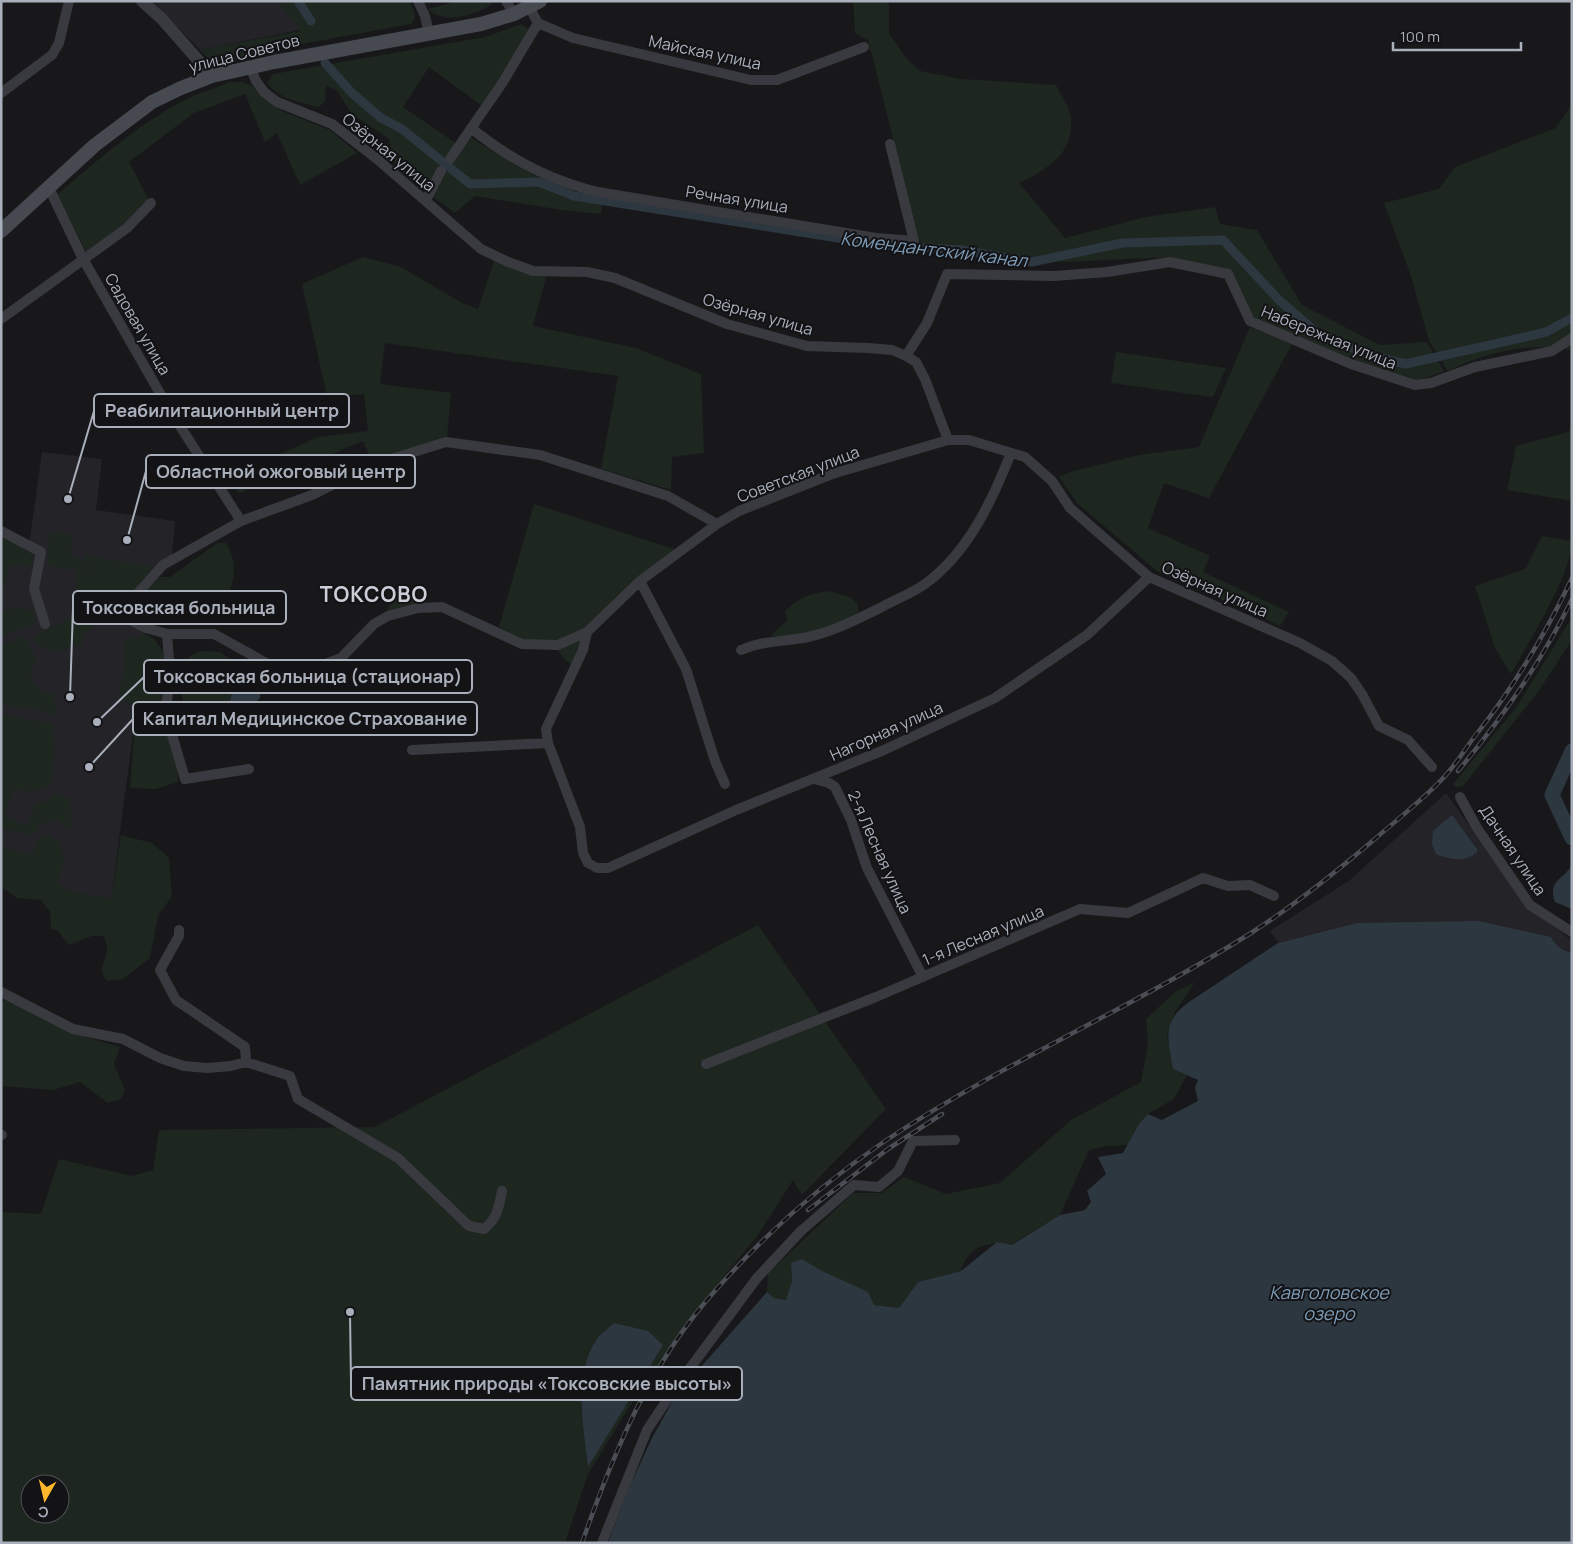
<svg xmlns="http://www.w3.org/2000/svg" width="1573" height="1544" font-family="Manrope,sans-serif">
  <rect width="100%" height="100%" fill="#18181b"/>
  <path fill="#242428" d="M152,1H278L300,30L200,50Z
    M42,452L102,459L96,510L175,521L172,556L158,565L139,583L114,614L144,629V652L111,899L74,893L1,857V552L29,546Z
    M1446,793L1528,909L1555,927L1572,941V953L1564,952L1555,945L1551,937L1357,923L1278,943L1270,931L1350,880Z"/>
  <path fill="#1d261f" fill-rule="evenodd" d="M278,1H409L414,11L415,19L411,24L280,48L228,62L213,64L200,50L300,31Z
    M458,1H493L492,4C475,16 443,25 428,9Z
    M853,1H889V33L906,58L920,71L962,79L1056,85C1060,94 1070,107 1071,117C1074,154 1048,169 1019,183L1065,238L1146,217L1215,207L1220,224L1257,230L1302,305L1380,345L1427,342L1444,372L1415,381L1352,361L1253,319L1230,270L1171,257L1064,262L922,252L868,40L855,33Z
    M521,24L529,29L500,79L481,105L429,67L403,107L463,148L471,138L573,198L602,202L601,214L562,210L475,196L455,213L396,169L389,139L352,114L337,91L326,85L325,102L318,107C299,102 279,99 267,83L273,74L485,37Z
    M230,82H243L252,86L282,111L330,130L357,153L300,185L277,133L265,142L245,94L194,113L129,162L153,208L131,231L90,260L57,195C95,162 142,121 187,99C200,92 216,88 230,82Z
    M1572,104V350C1531,341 1485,353 1448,371L1429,341L1411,276L1384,203L1439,189L1455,167L1556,128Z
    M363,257L401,267L462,303L478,309L495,258L547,274L533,326L636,348L701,374L704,453L672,457L671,490L601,469L618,376L385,343L380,384L451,393L447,438L371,460L363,441L239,493L231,476L318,437L368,431L364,394L327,397L302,284Z
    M1250,327L1292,344L1209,498L1164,483L1148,528L1210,556L1203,572L1289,612L1280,626L1157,571L1078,504L1059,477L1070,472L1139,455L1199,447Z
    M1116,352L1226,368L1213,397L1111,383Z
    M1572,422V501L1507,490L1516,446L1568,432Z
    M534,504L677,550L615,598L585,629L573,665L566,661L556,648L523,641L499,627Z
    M57,531L72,536L71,556L87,563L88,572L53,567L47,562L49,535Z
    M1,536L23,547L34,556L31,566L12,565L1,591Z
    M1542,536L1572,541C1572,574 1528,643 1511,674L1495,648L1475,586L1525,569Z
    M217,543H226C244,571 228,600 212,625C197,623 180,618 165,618C155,617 140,622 131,613L144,592L160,577H170Z
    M86,555L91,557L154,567L115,612L80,608L77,595V572L89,573V563L84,560Z
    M404,591L427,600L425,604L390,612L387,609Z
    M829,591L850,597L858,604V612C835,631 799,638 770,636L787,621L785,611C798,598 811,593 829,591Z
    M15,608L32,610L36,620L33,624L1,637V612Z
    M77,615L88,616L92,619V628L83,635L82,644C62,652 51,655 34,640V636Z
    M1572,617V640L1538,692L1463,786L1456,787L1453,784L1515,709Z
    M144,633L154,639L163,651L176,752L178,782L156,789L130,788L136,707L123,700L119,690L124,674V645L127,638H139Z
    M24,636L37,659C23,674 35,693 53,694L57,714L42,713V710L1,704V646Z
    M220,652L242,668C231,678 233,693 229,706C177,749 168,662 196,653C203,650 213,652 220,652Z
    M1,715L50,723L53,725L54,754L52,783C40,793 29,792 14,789L4,816L25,825L31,821L34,805L47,801L57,793L67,798L71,802V827L63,828L58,819L38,825L37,832L27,834L3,829L1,835Z
    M47,834L58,842L65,857L57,884L74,893L111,898L121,835L152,843L169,858L172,896L158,916L150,958L123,979L107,981C98,969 104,965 107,952C108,947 105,941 104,936H92L69,945L57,930L51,929L50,912L41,900L17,898L1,887V841L3,846L23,854L33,853L38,839Z
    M758,925L886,1109L802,1195L793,1180L758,1235L717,1285L628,1409L588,1474L565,1543H1V1212L41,1214L59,1159L132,1176L153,1170L159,1130L375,1127ZM30,1484H60V1514H30Z
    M1195,982L1175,1012L1167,1035L1173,1069L1187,1075L1174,1099L1148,1114L1139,1124L1128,1145L1107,1146L1089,1150L1060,1215L1011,1245C988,1241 968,1246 961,1271L918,1282L899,1308L874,1305L802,1259L791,1263L792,1281L786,1300L774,1298L767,1292L768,1273L853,1193H882L904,1177L946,1194L1000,1183L1071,1120L1141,1082L1148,1043L1146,1019L1175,992Z
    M6,997L68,1032L120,1047L114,1064L125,1090L121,1099L108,1103L80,1082L53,1090L1,1086V1004Z"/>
  <path fill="#2d3740" d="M242,668H248L258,674L261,686L260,698C251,707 240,712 229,706C233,693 231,678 242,668Z
    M1452,815L1477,849V852C1466,863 1448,859 1436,854L1432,844L1433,831Z
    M1572,864V909L1555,902C1547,879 1565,880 1572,864Z
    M1478,921L1551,937C1556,946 1562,951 1572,953V1543H608L629,1488L652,1438L676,1395L767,1292L774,1298L786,1300L792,1281L791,1263L802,1259L822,1271L868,1292L874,1305L899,1308L918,1282L961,1271L997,1242L1012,1245L1060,1215L1085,1210L1091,1202L1087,1191L1106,1174L1098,1157L1123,1153L1139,1124L1148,1114L1162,1120L1198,1101L1195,1088L1198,1080L1173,1069C1168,1039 1161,1022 1189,1002L1278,943L1357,923Z
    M614,1323L648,1331L663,1345L588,1467C584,1427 572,1375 597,1339C601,1333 609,1328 614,1323Z"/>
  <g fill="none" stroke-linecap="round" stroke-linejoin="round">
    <path stroke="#2d3740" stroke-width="9" d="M298,1L311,21
      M325,63L352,93L381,118L402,129L470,184L539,182L574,196L882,245L961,250L1032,262L1122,243L1223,240L1279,300L1317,333L1372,356L1406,364L1546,332L1572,318"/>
    <path stroke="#2d3740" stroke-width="15" d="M1572,751L1552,795L1572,838"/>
    <path stroke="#393a40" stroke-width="10" d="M418,1L425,16L429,33
      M506,1L514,14
      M538,23L573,38L751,80H777L864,47
      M250,67L256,81L264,92L277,102L332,124L377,159L481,249L506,261L533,271L587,272L615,278L727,324L807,346L868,348L892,350L906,356L916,362L925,379L948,440H969L1025,457L1052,481L1070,508L1149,577L1300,643L1332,661L1351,678L1362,694L1379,726L1408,740L1432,767
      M1,93L52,55L59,43L69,1
      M471,128C508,158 552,181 598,192L876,238L914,241L890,144
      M450,159L503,82L538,23L529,7
      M49,188L83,259L169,409L241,521
      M426,200L441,171
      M1,319L127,228L151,203
      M906,356L927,323L947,274L1054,276L1107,272L1170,262L1228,274L1250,321L1351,364L1415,385L1431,383L1475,367L1552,351L1572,338
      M1,531L41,552L34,589L45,624
      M640,581L686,669L715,761L725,784
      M167,634H214L277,669L305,672L341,658L374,624L388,616L418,608L442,607L522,644L558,645L587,632L640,581L717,524L739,511L832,474L948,440
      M741,650C763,640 785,642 808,637C833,632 859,618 882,607C896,599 911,594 925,584C968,553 992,501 1011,453
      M548,743L546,729L583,650L587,632
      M412,750L548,743L580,827L583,853L588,863L597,868H608L736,810L884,750L995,698L1087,635L1149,577
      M249,769L185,779L168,721L167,701L170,674L167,634L146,628L119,614L163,565L241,521L312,495L372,465L446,442L540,455L668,496L717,524
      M814,779L829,783L835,787L851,820L867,868L923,977
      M1460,797L1477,828L1530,905L1572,932
      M179,930V936L160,970L176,1000L245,1047L246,1062
      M1,992L73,1029L123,1039L160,1058L184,1066L207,1068L231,1066L246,1062L290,1076L298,1099L398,1158L469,1226L484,1229C497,1219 499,1207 502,1191
      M706,1064L876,997L1080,909L1128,913L1203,878L1228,886L1250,885L1274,896
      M1,1135H2
      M602,1543L647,1430L673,1391L757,1278L801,1231L854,1185L879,1187L898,1171L913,1141L955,1140"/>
    <path stroke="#393a40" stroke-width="12" d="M142,1L162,19L212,76"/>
    <path stroke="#474950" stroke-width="14" d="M1,231L95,145L152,102L181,88L212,76L274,62L481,24L514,14L540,1"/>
    <g stroke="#4c4e55" stroke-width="4.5">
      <path id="rail" d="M1458,771C1502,718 1542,662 1572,599
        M808,1210L888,1149L942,1114
        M582,1543C613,1454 650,1363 714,1292C764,1235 823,1183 885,1141C1002,1063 1132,1008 1251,933C1295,905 1336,872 1376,838C1399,818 1425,798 1445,776C1456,764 1465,749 1475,736C1514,687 1545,635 1572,578"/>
    </g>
    <use href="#rail" stroke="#131316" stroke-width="2.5" stroke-dasharray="8" stroke-linecap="butt"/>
  </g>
  <g text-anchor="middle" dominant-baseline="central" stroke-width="4" stroke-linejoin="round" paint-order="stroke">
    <g font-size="16" fill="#a9afbb" stroke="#131316">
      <text transform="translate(705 52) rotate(12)">Майская улица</text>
      <text transform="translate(244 53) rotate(-14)">улица Советов</text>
      <text transform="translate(389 152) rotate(39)">Озёрная улица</text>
      <text transform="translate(737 199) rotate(9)">Речная улица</text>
      <text transform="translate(758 314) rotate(16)">Озёрная улица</text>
      <text transform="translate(138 324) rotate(60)">Садовая улица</text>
      <text transform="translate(1329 337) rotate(22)">Набережная улица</text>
      <text transform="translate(798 474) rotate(-21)">Советская улица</text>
      <text transform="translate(1215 589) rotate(24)">Озёрная улица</text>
      <text transform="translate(886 731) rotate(-24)">Нагорная улица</text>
      <text transform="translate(1513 850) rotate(56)">Дачная улица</text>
      <text transform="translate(880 852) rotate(66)">2-я Лесная улица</text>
      <text transform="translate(983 935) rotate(-23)">1-я Лесная улица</text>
    </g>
    <g font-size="18" font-style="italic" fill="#7e9db8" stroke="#131316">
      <text transform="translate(934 249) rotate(7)">Комендантский канал</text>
      <text x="1329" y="1292">Кавголовское<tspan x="1329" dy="21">озеро</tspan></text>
    </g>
    <g font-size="21" font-weight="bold" letter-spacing="1" fill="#cbced7" stroke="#131316">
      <text x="374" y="594">ТОКСОВО</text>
    </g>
  </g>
  <path fill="none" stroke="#a9afbb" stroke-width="2" d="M68 499L94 411M127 540L146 471M70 697L73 608M97 722L144 677M89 767L133 719M350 1312L351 1383"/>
  <g fill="#a9afbb" stroke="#131316" stroke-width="2">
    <circle cx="68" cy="499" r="5"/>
    <circle cx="127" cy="540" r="5"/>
    <circle cx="70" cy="697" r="5"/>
    <circle cx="97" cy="722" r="5"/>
    <circle cx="89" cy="767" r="5"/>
    <circle cx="350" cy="1312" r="5"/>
  </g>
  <g fill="#131316" stroke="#a9afbb" stroke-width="2">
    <rect x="94" y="394" width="255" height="33" rx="5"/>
    <rect x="146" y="455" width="269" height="33" rx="5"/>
    <rect x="73" y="591" width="213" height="33" rx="5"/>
    <rect x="144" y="660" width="328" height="33" rx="5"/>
    <rect x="133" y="702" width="344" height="33" rx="5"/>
    <rect x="351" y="1367" width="391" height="33" rx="5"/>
  </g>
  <g font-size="18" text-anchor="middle" font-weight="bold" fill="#a9afbb">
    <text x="222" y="417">Реабилитационный центр</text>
    <text x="281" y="478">Областной ожоговый центр</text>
    <text x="179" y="614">Токсовская больница</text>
    <text x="308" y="683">Токсовская больница (стационар)</text>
    <text x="305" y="725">Капитал Медицинское Страхование</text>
    <text x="547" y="1390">Памятник природы «Токсовские высоты»</text>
  </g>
  <rect width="1573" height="1544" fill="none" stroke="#a9afbb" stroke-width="5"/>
  <g transform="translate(45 1499) rotate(188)"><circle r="24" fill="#131316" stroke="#4f5158"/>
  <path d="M0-4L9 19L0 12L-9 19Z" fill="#ffb72c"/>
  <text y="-8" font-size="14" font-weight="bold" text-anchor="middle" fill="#a9afbb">С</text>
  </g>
  <path d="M1393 42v8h128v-8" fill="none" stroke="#a9afbb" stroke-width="2.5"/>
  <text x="1400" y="42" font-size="15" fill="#a9afbb" stroke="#131316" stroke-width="4" paint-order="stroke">100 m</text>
</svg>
